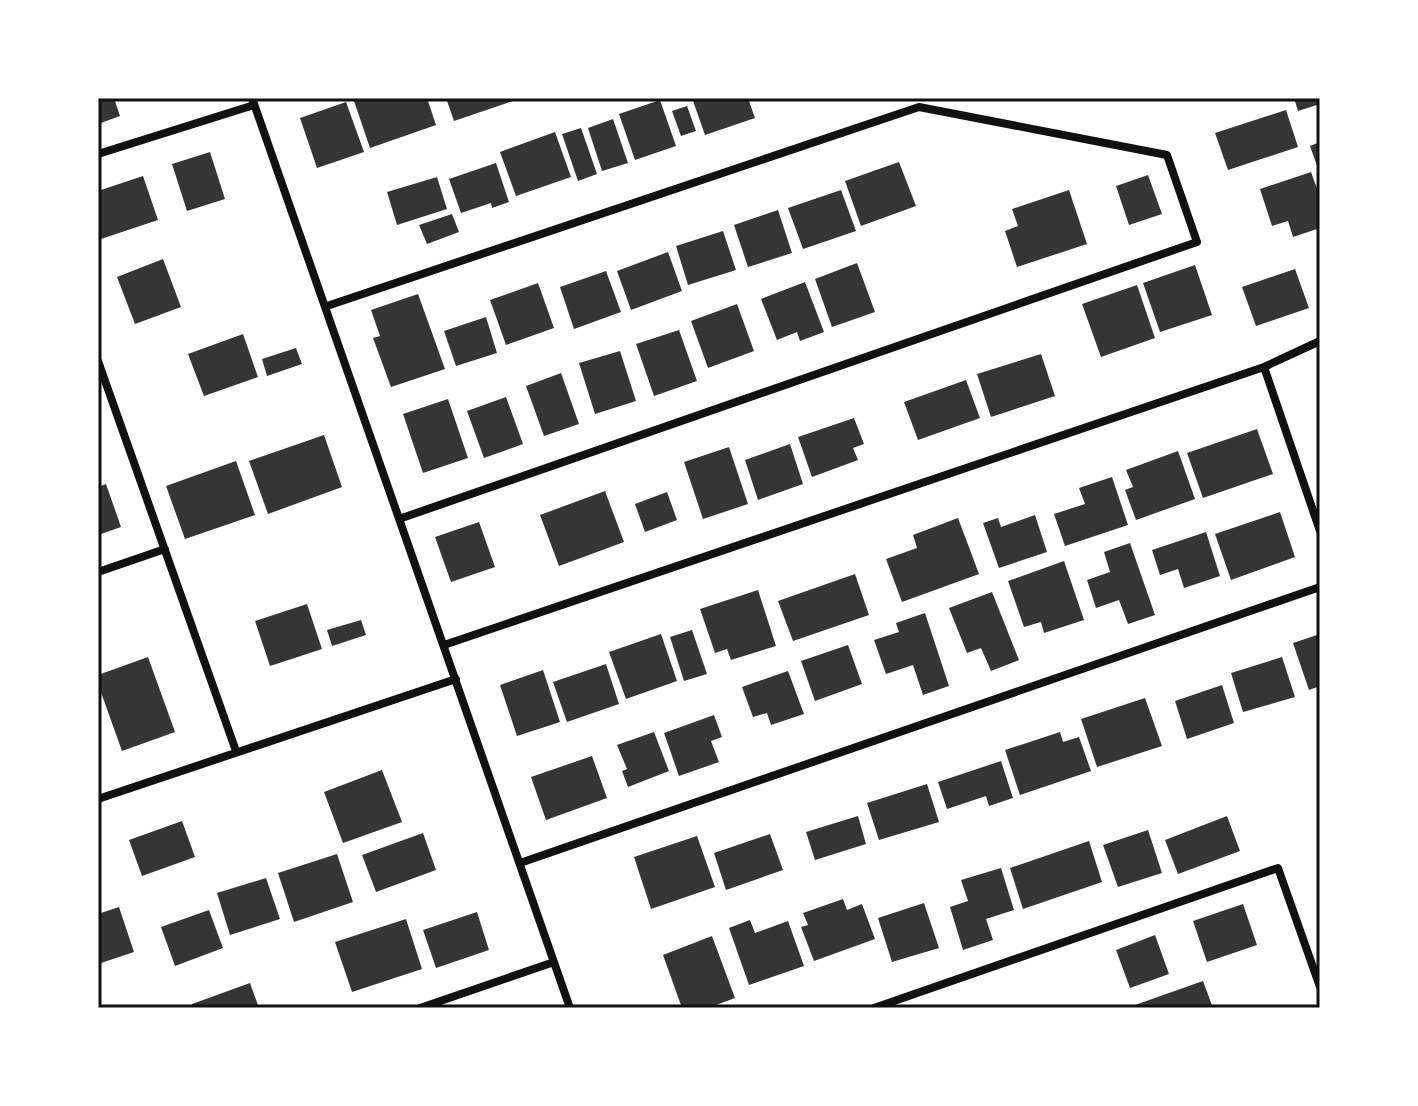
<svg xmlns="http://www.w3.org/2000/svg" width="1418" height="1106" font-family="'Roboto Condensed',sans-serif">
  <rect width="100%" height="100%" fill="#fff"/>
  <path fill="#353535" d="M98,98H114L120,116L98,124Z
    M353,98H427L436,125L370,148Z
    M446,98H512L513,101L454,121Z
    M692,98H748L755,118L705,135Z
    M1294,98H1320V104L1298,111Z
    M660,100L676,146L635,160L619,114Z
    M346,102L364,152L317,168L300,118Z
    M687,106L696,131L681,136L672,111Z
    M1286,110L1298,147L1228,170L1215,133Z
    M613,119L628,163L602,171L588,128Z
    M581,128L597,174L578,181L562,134Z
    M555,132L571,177L516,196L500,152Z
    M1320,142V174L1310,146Z
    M210,152L225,199L187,211L172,164Z
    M899,162L916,206L861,226L845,181Z
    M496,163L509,202L492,208L491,203L461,213L449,179Z
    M1311,172L1320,197V228L1293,237L1288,221L1272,226L1260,189Z
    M1148,175L1162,214L1129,225L1116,186Z
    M143,176L158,220L98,240V191Z
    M437,177L447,209L397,225L387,192Z
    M841,190L856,231L803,249L788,208Z
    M1069,190L1087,244L1017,267L1005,231L1018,226L1012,209Z
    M778,210L792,253L748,267L734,225Z
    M452,214L459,232L427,244L419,225Z
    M723,231L736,270L688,285L676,246Z
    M668,252L682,291L631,310L617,271Z
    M163,259L181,307L135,324L117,277Z
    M857,263L875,312L832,327L815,279Z
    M1195,265L1212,315L1160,332L1143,283Z
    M1295,269L1309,308L1256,326L1242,287Z
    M606,271L621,312L574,329L560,287Z
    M805,282L824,332L800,341L797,332L777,340L761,299Z
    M538,283L554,328L506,345L490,300Z
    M1137,285L1155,338L1101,357L1082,304Z
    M418,294L445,369L391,387L373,338L380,336L371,310Z
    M737,304L754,351L708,368L691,321Z
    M486,317L497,353L456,366L444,331Z
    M679,330L697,381L654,396L636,344Z
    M243,334L258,377L204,396L188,354Z
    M296,348L302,364L267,376L262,359Z
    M620,351L636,401L595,414L579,363Z
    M1041,354L1055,396L991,417L977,374Z
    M561,373L579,424L544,436L526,386Z
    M966,380L980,418L918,440L904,402Z
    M506,397L523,444L484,458L467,411Z
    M448,399L468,458L423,473L403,414Z
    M854,418L864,444L853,448L858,460L812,477L798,437Z
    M1257,429L1273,474L1203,498L1187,453Z
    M324,435L342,487L268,514L249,461Z
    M790,444L803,484L758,500L745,460Z
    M729,447L748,504L703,519L684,462Z
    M1178,451L1195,499L1136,520L1125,490L1133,487L1126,470Z
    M236,461L255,515L185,539L166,486Z
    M1112,477L1128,525L1065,546L1054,514L1085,504L1079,488Z
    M106,484L121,527L98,535V487Z
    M605,491L624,542L559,566L540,515Z
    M667,492L677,520L645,532L635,504Z
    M1280,512L1295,557L1231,580L1215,534Z
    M1035,515L1047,552L999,568L983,523L998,518L1001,527Z
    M958,518L979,574L902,602L886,559L917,548L913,535Z
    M479,522L495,567L451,582L435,537Z
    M1206,532L1220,576L1184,588L1178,569L1160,575L1152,550Z
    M1130,543L1155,615L1128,624L1119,600L1096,608L1087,580L1110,572L1104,552Z
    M1064,561L1084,620L1044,633L1041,622L1024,627L1008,581Z
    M855,574L869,615L793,641L778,601Z
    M758,590L776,646L731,660L727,649L715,653L700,609Z
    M992,592L1019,660L991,671L981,648L967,653L949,608Z
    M307,604L322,649L270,666L255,621Z
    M925,613L949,686L923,695L913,665L886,674L874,640L899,632L896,623Z
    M361,620L366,635L332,646L327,630Z
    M692,630L707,674L684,681L670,637Z
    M661,634L677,681L626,699L609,652Z
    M1320,634V686L1309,690L1293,643Z
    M848,645L862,684L815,701L801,661Z
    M148,657L175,732L122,751L98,684V675Z
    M1282,657L1295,697L1243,712L1231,673Z
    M606,664L619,704L567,722L553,682Z
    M543,670L560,722L517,736L500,685Z
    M788,671L804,714L771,725L767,713L753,717L742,687Z
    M1222,685L1234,723L1187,739L1175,701Z
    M1145,698L1162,746L1097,767L1081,719Z
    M714,715L722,737L711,741L719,762L679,776L664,733Z
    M654,732L669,771L628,787L622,771L627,769L617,745Z
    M1060,732L1063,742L1079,737L1091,771L1020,795L1005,750Z
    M592,756L607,798L546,820L531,777Z
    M1001,761L1013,798L989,806L986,796L947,809L938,782Z
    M382,770L402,822L343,843L324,792Z
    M927,784L939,822L879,840L867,803Z
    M858,816L866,844L815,860L806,832Z
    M1227,816L1240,851L1178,874L1165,840Z
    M182,821L195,857L142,876L129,840Z
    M1148,830L1162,873L1118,887L1103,845Z
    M423,833L436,870L376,892L362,855Z
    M770,834L783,870L726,890L714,853Z
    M697,836L715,887L651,909L634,857Z
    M1089,841L1102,882L1023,909L1010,868Z
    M337,854L353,902L294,922L278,873Z
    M1001,868L1014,910L986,919L993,940L963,950L950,907L968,901L961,880Z
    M266,878L280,919L230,935L217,893Z
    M843,899L847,910L862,904L875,939L814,961L801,927L808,925L803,913Z
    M924,903L939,948L892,962L878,918Z
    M1243,904L1257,945L1207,962L1193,921Z
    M119,907L134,952L98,964V914Z
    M209,910L223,948L175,966L161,927Z
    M477,912L489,950L436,968L423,930Z
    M406,919L422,969L352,992L335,942Z
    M750,920L755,933L788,921L804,966L749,985L729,928Z
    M1155,935L1169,974L1130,988L1116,950Z
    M712,936L735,998L708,1008H682L663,955Z
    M1203,981L1213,1008H1136L1135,1005Z
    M250,983L259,1008H193L192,1004Z"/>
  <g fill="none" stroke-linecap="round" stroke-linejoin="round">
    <path stroke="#111" stroke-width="8" d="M252,98L570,1008
      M98,154L254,105
      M327,306L919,107L1167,155L1197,242L399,519
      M98,361L236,751
      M1264,367L1320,531
      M98,572L165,549
      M444,645L1264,367L1320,341
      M98,799L456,679
      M520,863L1320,587
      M420,1008L554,962
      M874,1008L1278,868L1320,987"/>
  </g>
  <rect width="1418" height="1106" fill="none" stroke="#ffffff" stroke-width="200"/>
  <rect x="100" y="100" width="1218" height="906" fill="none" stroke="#111" stroke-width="3"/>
</svg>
